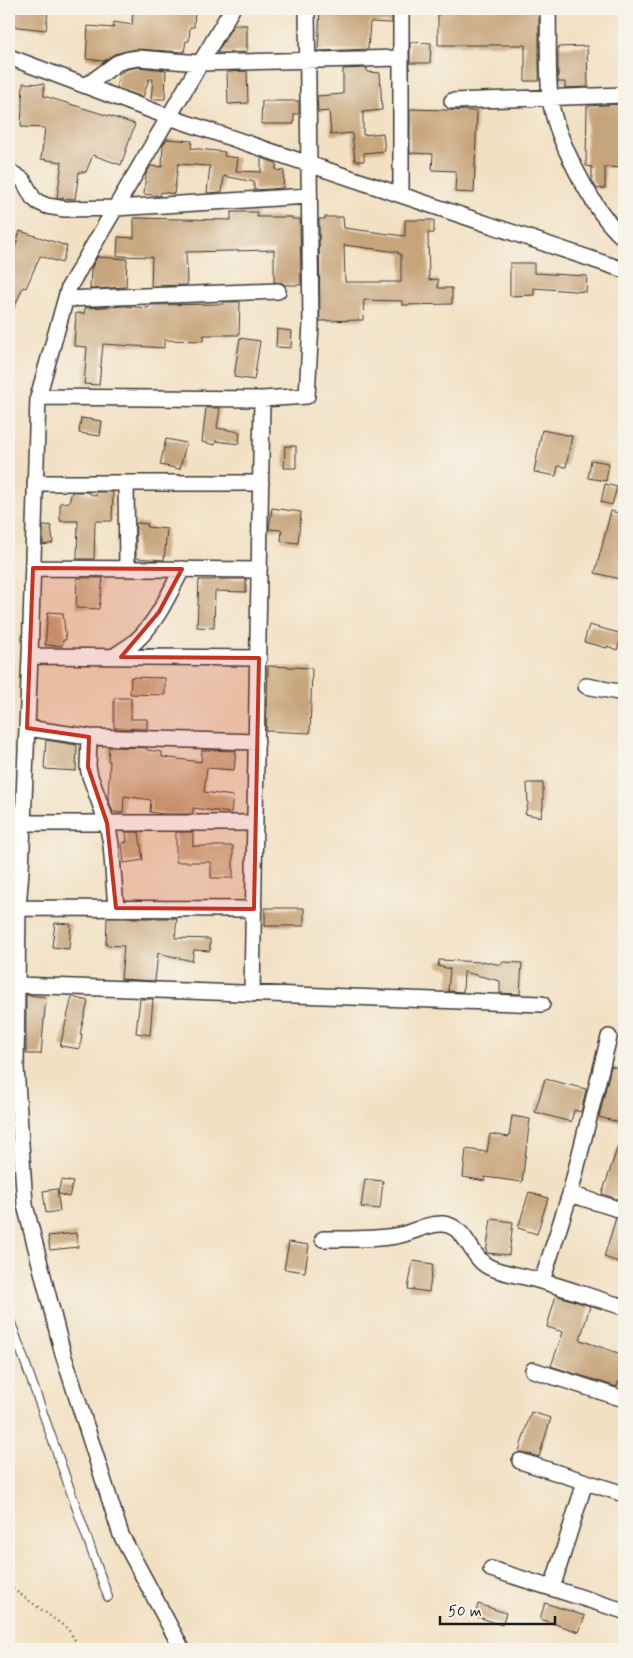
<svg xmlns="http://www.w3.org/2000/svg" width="633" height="1658" font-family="Mynerve,sans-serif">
  <rect width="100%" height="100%" fill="#f7f3e8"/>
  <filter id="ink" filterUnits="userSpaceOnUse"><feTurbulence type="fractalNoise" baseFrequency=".02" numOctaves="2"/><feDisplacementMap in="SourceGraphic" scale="10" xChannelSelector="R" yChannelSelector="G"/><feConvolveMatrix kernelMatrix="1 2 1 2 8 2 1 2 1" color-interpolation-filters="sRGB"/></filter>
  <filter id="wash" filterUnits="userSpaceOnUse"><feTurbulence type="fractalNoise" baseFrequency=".0096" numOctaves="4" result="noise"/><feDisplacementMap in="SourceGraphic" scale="20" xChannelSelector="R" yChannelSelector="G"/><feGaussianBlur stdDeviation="1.12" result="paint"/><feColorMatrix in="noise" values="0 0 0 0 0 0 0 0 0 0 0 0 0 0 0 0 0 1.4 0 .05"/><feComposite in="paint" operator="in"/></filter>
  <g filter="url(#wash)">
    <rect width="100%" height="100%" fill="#f2e0c3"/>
    <g id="blocks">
      <path fill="#c7a57c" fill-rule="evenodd" d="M9,9H48L46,30L9,26Z
        M133,9H195L194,27H190L189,41H186L184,52L137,49L114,54L104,61L86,59L88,26L113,28L114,22L132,25Z
        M320,9H392V23L370,22L368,49L318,51Z
        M438,9H539V81H525V45H438Z
        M233,25H247V52L217,53Z
        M410,42L431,43L430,63H410Z
        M587,46L588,87L565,88V82H558V47Z
        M138,67L166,70L165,99H151L153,79H149L143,97L117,88L118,74L128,69Z
        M367,68V72L380,73L382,110L363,112V135L383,133L385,151L364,153V161H355L352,133L331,135L329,111L318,112L317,96L343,94V69Z
        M247,71L248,103L228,104L227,72Z
        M23,83L44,84V96L135,124L121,165L93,155L86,172H79L75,199L57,198L62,162L41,159L45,128L21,127Z
        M262,101H299V114H294V124H261Z
        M624,104V168L605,167V188L597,189L592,180V167L586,166L587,106Z
        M410,109L477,111L474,193L455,192L456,171L432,170L433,154L410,153Z
        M167,139L192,141L191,148L225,152L224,156L238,158L236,171L261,172V158L276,163V170L284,171L283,188L254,190V182L224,176L222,192L207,193L210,166L178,164L174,194L161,192L160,196L144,194L146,174L151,166L162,167L163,145Z
        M231,212H257V217H292V219H300L301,285H285L282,283L274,282V250L186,252L187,285L151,286L152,257L117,256L118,237L134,238V218L231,220Z
        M325,217H343L344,228L405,236V220H434V233H428L429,280L438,279V288H452V304L402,305V301L364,300L363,320L320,321L319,219H325ZM344,245L398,252V254H401V282H345Z
        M20,231L67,246L62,263L40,256L26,288L23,287L9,320V268Z
        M97,257L127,259L126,287L90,289L91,269Z
        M510,263H534V273L587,276L586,292L534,288V295L510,296Z
        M223,302H240L239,335H204L203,341L164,340V348L103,344L99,385L84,384L87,347L74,346L76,313L84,314L85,308L125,306L148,308L149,306L151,305L223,304Z
        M277,329L292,331L291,348L276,347Z
        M240,338L260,341L254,380L234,377Z
        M206,408H220L217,428L240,432L239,444L216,441L215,445L202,442Z
        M81,418L102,421L100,436L79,433Z
        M542,430L572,436L566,467L558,466L556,476L534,472Z
        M166,439L186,443L180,469L160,465Z
        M285,446H296V468H284Z
        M591,460L609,463L606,481L588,478Z
        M605,484L617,487L612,505L601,502Z
        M72,492H86L96,496V492H113L112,521H95L94,559H77L78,521H60V503L69,502Z
        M272,508L301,512L298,543L281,541L282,530L269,529Z
        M611,511L624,515V560L620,579L595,573Z
        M136,523L148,524L147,527L167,529L164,560L136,558Z
        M51,525L53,543L43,545V526Z
        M77,578H103L99,609L76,608Z
        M215,579H246V592L215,591L214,628L197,627L199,580H215Z
        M48,612L63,613L66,640H63L62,646L45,645Z
        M589,625L623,634L617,650L607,646V648L584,642Z
        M268,666L312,668L310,733L266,731Z
        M131,677L165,678V695L130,694Z
        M114,698H131V719H147V729L114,728Z
        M46,740L77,745L76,771L44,769Z
        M109,747L147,748V750L162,752V757L201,762L202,750L236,751L234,770L207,768L204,792L233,796L231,813L193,808V814H163L150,812L151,800L124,796L123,813L113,812L108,798L110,761H108Z
        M527,783H543V806L541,817L525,814L528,804Z
        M126,832H139L143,860L124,863L122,843L127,842Z
        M176,832H193V846H233V878H211V862H176Z
        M265,908H304V926H265Z
        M107,918H177L175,938L210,939V951L194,950L192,961L158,953L155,981L121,979L124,946L106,945Z
        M55,923L71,924L69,949L52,947Z
        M439,960L482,962V961L501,965L502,962L522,963L520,994L500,993V981L464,972L463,992L448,991L450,969L438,966Z
        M26,995L46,997L41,1054H26Z
        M72,997L88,1001L80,1034H82L80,1049L60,1046Z
        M140,999H153L150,1035L136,1033Z
        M611,1066L624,1070V1124L599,1117Z
        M545,1079L586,1089L581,1112L574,1110L571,1122L535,1112Z
        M512,1116L530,1119L522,1182L485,1177V1181L463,1177L466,1149L487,1152L490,1134L509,1137Z
        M622,1134L624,1135V1201L602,1194Z
        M365,1179L383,1181L380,1209L361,1207Z
        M61,1180L73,1182L69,1197L58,1194Z
        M57,1189L60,1211L46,1213L43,1191Z
        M529,1192L548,1198L537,1234L518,1228Z
        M616,1218L624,1220V1264L604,1257Z
        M491,1219L513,1222L509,1255L486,1253Z
        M76,1233L78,1247L50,1250L48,1236Z
        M289,1242L309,1245L305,1272L284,1269Z
        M413,1261L433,1264L429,1292L408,1289Z
        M556,1295L590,1306L580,1340L624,1355V1384L618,1382L617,1387L551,1366L563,1332L547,1327Z
        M531,1412L551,1418L539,1457L519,1451Z
        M545,1603L585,1616L579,1632L540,1619Z
        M478,1604L506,1613L502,1625L475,1616Z"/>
    </g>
  </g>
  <g filter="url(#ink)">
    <use href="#blocks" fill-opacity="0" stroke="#3c3935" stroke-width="1"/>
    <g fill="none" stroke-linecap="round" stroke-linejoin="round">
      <g stroke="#3c3935" stroke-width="10">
        <path id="service" d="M9,1317L108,1597"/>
      </g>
      <g stroke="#3c3935" stroke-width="18">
        <path id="minor" d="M548,9C549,38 547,68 550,97C554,135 594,214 624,238
          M9,57L169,117L624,270
          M86,86L117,63L126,60L138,58L200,63L401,58
          M452,101L624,95
          M9,171L23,180L33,198L38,202L47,206L65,209L115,208L309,196
          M401,194V9
          M66,299L278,291
          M38,397L262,399L307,396L311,324L307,9
          M35,483H261
          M126,483L127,568
          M33,568L259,570
          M30,656L259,658
          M113,657C120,652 129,647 136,641C157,622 169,594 182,569
          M586,686L624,693
          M27,728L89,737L257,742
          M89,737L88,767L90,776L107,823L111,844L116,908
          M23,823H255
          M18,908L254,909
          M18,985L542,1004
          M252,994L262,399
          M570,1194L624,1211
          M323,1239C347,1239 371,1240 395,1236C411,1234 426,1223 443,1224C467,1226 470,1258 489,1267C505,1274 524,1276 541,1281C569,1289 596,1299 624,1307
          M542,1281L570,1194L609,1037
          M533,1370L624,1399
          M520,1461L624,1494
          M491,1569L624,1611
          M552,1588L585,1482
          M182,1649L121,1535L63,1354L25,1205L16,1067L18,908L21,871L30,656L38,397L69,287L232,9"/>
      </g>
      <path stroke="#3c3935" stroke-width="2.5" stroke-dasharray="1 4" stroke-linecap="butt" d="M9,1586L68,1629L75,1640V1649"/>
      <use href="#service" stroke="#fff" stroke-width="8"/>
      <use href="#minor" stroke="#fff" stroke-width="15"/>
    </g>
  </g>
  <path fill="#c8321e" fill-opacity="0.2" stroke="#c8321e" stroke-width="4" stroke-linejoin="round" d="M33,568L182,569L159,612L121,657L259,658L254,909L116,908L107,823L88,767L89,737L27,728Z"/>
  <rect width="633" height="1658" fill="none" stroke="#f7f3e8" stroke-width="30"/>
  <path d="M440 1616v8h115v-8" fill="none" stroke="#1c1c1c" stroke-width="2.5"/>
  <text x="448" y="1616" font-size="15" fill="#1c1c1c" stroke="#f7f3e8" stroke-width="4" paint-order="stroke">50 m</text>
</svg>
